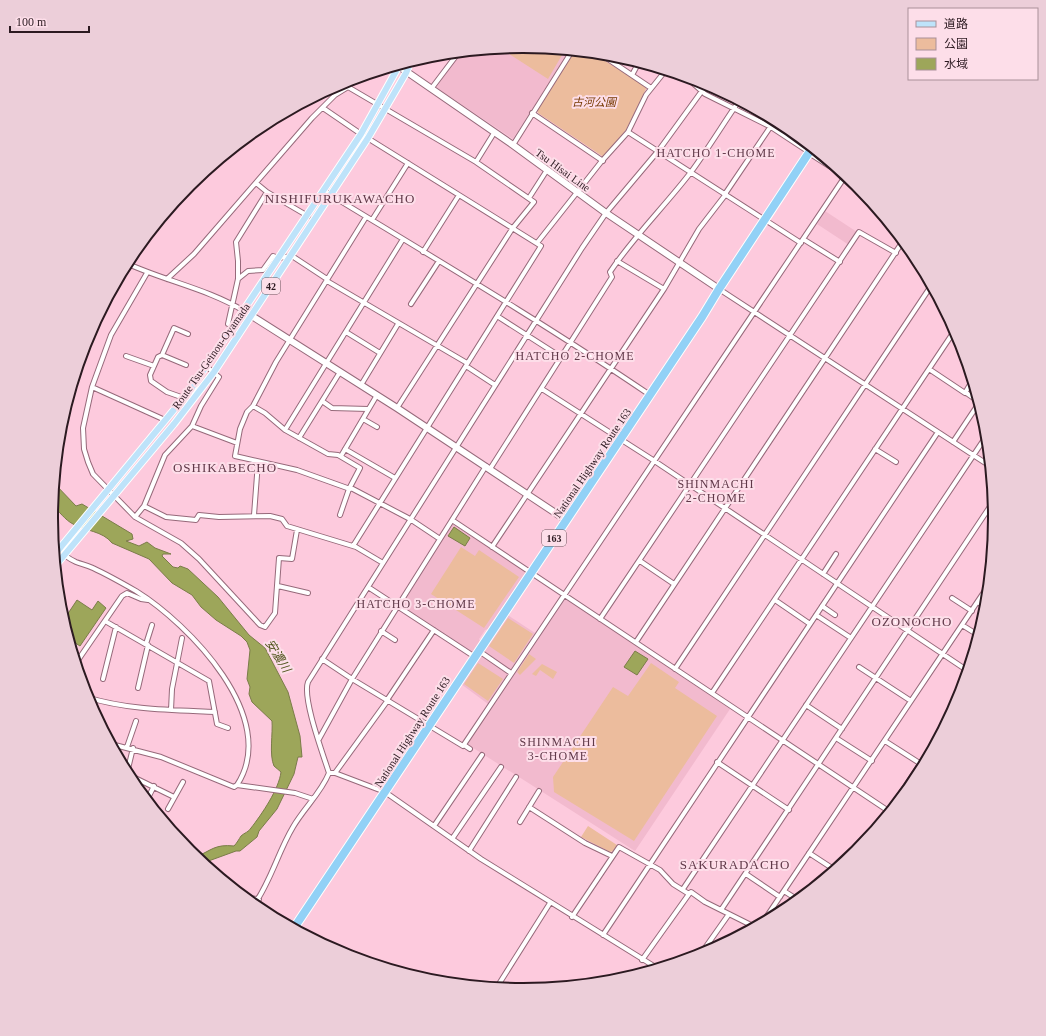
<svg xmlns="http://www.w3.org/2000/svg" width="1046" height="1036" font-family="'Times New Roman','Noto Sans JP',serif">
  <rect width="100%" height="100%" fill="#fdcadd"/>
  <path fill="#f2bace" d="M523,46L569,51L513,139L437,88V86L462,52Z
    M825,211L857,232L849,245L817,224Z
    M452,524L525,571V573L488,629L485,630L479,639L480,641L473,653L402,606L401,604Z
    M565,598L730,709L635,851L467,744Z
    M506,614L535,633L488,704L461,684Z"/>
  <path fill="#ecbc9d" d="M523,46L565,50L548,79L500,48Z
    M575,51L592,53L647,87L626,130L604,156H602L538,113L537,110Z
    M461,547L475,556L479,550L519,577L484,628L431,594Z
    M508,618L533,634L514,663L489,646Z
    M529,654L536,659L520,675L517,672Z
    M478,663L503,679L488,701L464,684Z
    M651,663L679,682L675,688L717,716L634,841L554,792L553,777L613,687L628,696Z
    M542,664L557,672L553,679L540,670L536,676L532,674Z
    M588,826L617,845L613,851L610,852L581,837Z"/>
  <path fill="#9da65a" stroke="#7b7c49" d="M54,483L76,506L82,504L132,534L133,539L126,541L139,546L147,542L155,548L171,554H163L162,556L173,567L178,568L180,566L188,569L218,597L249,635L265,648L288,692L300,736L302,757H298L294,774L277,809L259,831L257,837L240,851H236L203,863L196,857C212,850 215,844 234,846C237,843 239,839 241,836C244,833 249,832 251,828C262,814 279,789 281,772C279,770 276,768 274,766C269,755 273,733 272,721L252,702L249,694L250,687L247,679L250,650L247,642L241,636L216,620L201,607L192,595L172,583L149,559L112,543C103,531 85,531 73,524C65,520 59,511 52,505Z
    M454,527L470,538L465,546L448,536Z
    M77,600L92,610L98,601L106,608L80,646L69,639L63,621Z
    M635,651L648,659L637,675L624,667Z"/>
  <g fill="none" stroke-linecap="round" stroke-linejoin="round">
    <g stroke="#96697a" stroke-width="6">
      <path id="street" d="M599,53L651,88
        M632,75L639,62
        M686,77L705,94L771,127L809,152
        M348,87L476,162L534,202L512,229L397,408
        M431,89L459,52
        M323,108L361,134L541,246L353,546
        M532,113L603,161
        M628,132L801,243
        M513,145L572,51
        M476,162L494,133
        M256,183L267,192L308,216
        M324,191C434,258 544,323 650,395
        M725,194L775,120
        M529,198L547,170
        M372,220L408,163
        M803,239L840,262
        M537,243L601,162L628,132L646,95L666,70
        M423,252L459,195
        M617,261L664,289
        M126,263C165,281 208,289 244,311
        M147,273L111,335L92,387L83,428L84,449L88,462L93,474L135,517L181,543L199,559L260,625L265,627L275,613L279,558L292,559L297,530
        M167,279L194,254L312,118L335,95L348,87L359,77
        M238,279L248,271L263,270L273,256L279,258L292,256L327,279
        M327,281L467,363
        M719,289L990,466
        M411,304L439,261
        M497,316L561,357
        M228,324L238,279V261L236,242L267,192
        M346,332L380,353
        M162,355L174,328L188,334
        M126,356L154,366
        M466,366L495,385
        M929,369L965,393L972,381
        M361,385L398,324
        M92,387L165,420
        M542,389L653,460L968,671
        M965,392L978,401
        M184,398L167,392L151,381L150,375L158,357L162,355L186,365
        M322,401L332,408L368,409
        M253,406L265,413L285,430L328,454L338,455L360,468L349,489L340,515
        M363,419L377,427
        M192,426L237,443
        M285,430L403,239
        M299,438L340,372
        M953,442L979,403
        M345,449L395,478
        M875,449L896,462
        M341,456L377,395
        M490,469L612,277L610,272C634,236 665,206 691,172C708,149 723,124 739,101
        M351,488L410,519L440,539
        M350,489L297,470L235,456L240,429L247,412L253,406L276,362L366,217
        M144,506L166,517L196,520L199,515L219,517L270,516L282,519L287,526L356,547L383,563
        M254,515L258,462
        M135,517L144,506L165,455L192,426L201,406L219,377L207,367
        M452,520L890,812
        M54,546C60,552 67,558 76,562C81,564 87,565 93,568C108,575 122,583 136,591C189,624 281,718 237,785
        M492,547L664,289L699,229L726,194
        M640,561L674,584
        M823,574L836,554
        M278,586L308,593
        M368,587L475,657
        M952,598L972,611
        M775,600L810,624
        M978,602L986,608
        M822,606L835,615
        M816,615L851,638
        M600,619L859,232L896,253
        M105,621L209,681L217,724L228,728
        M962,625L978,635
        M381,631L395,640
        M636,642L903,241
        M146,644L152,625
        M479,651L511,673
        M322,659L352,679L463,746L846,175
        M76,663L122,596L127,593L141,599L148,600
        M859,667L911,701
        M675,669L931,286
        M103,679L116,627
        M138,688L148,645
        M712,693L955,330
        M86,697C128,710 171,710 215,712
        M387,700L434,630
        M806,705L842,729
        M171,710L172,689L182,638
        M836,738L872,761
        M319,739L352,679L486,466
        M885,741L921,764
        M111,744L161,757L234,787L237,785L295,793L313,799
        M464,745L470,749
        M127,747L136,721
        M717,762L789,810
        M127,773L133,748
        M329,773H335L385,792L481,859L657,968
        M335,773L388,700
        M127,774L174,797
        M147,800L154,786
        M529,807L585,843L612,856
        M168,809L183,782
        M885,817L938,737
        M520,822L539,791
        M434,826L482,755
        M452,839L501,767
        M469,851L516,777
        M809,853L835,870
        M746,874L780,897
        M683,889L987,435
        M784,891L798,900
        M689,894L691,892L705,902L755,927
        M245,898L259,899
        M254,905C271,881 278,852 293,827C304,808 321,793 329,773C323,754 302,698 308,682L582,248L606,213L659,150L707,84
        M721,910L993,502
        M572,917L619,847L660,870L673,884L689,894L642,960
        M763,922L988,586
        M603,935L938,432
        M700,955L729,914
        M497,987L550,903"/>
    </g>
    <g stroke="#96697a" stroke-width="8">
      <path id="secondary" d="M397,65L513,145L606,213L719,289
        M809,152L848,177
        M244,311L397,408L566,520"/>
    </g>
    <g stroke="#fff" stroke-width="8">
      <path id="primary" d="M55,554L191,389L361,134L400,64
        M56,565L174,424L214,372L368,138L406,73L411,61"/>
    </g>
    <g stroke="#fff" stroke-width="10">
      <path id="highway" d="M294,928L702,317L719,289L812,148"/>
    </g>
    <use href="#street" stroke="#fff" stroke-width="4"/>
    <use href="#secondary" stroke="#fff" stroke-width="6"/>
    <use href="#primary" stroke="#bee3fa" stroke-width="6"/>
    <use href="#highway" stroke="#92d1f6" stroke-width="8"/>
  </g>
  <g text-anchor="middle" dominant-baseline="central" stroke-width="4" stroke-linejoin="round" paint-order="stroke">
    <g fill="#fddee9" stroke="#6b555d" stroke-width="1">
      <rect x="262" y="278" width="18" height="16" rx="3"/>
      <rect x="542" y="530" width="24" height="16" rx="3"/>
    </g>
    <g font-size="10" font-weight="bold" fill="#2c1a21">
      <text x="271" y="286">42</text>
      <text x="554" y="538">163</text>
    </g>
    <g font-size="11" font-style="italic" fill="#763900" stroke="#fddee9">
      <text x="594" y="102">古河公園</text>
    </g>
    <g font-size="11" fill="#2c1a21" stroke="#fddee9">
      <text transform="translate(563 170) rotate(36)">Tsu Hisai Line</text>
      <text transform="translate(211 356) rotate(-55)">Route Tsu-Geinou-Oyamada</text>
      <text transform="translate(592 463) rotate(-56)">National Highway Route 163</text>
      <text transform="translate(412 732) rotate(-57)">National Highway Route 163</text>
    </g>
    <g font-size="12" letter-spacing="1" fill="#603848" stroke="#fddee9">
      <text x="716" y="153">HATCHO 1-CHOME</text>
      <text x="575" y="356">HATCHO 2-CHOME</text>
      <text x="716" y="484">SHINMACHI<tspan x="716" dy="14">2-CHOME</tspan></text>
      <text x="416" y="604">HATCHO 3-CHOME</text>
      <text x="558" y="742">SHINMACHI<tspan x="558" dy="14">3-CHOME</tspan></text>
    </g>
    <g font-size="12" font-style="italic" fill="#51561e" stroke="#fddee9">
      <text transform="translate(278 656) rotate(58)">安濃川</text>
    </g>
    <g font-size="13" letter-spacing="1" fill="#603848" stroke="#fddee9">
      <text x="340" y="198">NISHIFURUKAWACHO</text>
      <text x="225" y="467">OSHIKABECHO</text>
      <text x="912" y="621">OZONOCHO</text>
      <text x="735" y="864">SAKURADACHO</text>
    </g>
  </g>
  <path d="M0 0H1046V1036H0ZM58 518a465 465 0 1 1 930 0a465 465 0 1 1-930 0Z" fill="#ecced9" fill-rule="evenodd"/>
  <path fill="none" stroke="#2c1a21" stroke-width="2" d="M58 518a465 465 0 1 1 930 0a465 465 0 1 1-930 0Z"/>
  <rect x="908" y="8" width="130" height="72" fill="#fddee9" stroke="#a99099"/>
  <rect x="916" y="21" width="20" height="6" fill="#bee3fa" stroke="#a99099"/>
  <text x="944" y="28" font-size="12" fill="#2c1a21">道路</text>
  <rect x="916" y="38" width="20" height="12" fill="#ecbc9d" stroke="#a99099"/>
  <text x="944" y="48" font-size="12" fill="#2c1a21">公園</text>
  <rect x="916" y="58" width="20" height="12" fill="#9da65a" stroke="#a99099"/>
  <text x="944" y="68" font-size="12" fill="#2c1a21">水域</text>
  <path d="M10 26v6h79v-6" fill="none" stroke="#2c1a21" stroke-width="2"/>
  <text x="16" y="26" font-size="12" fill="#2c1a21" stroke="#fddee9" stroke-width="3" paint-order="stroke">100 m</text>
</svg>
